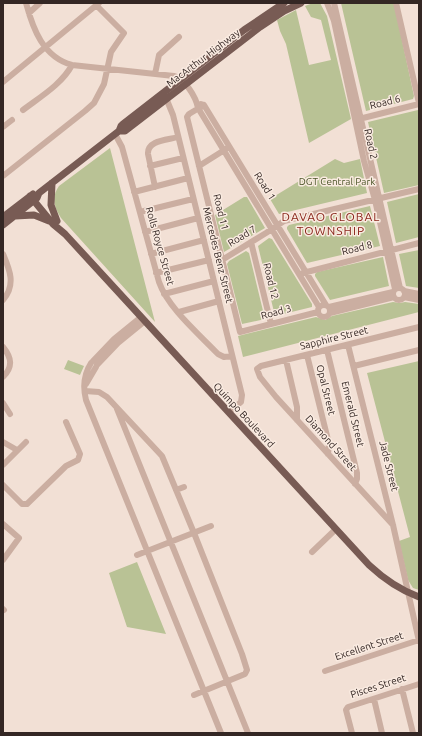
<svg xmlns="http://www.w3.org/2000/svg" width="422" height="736" font-family="Ubuntu,sans-serif">
  <rect width="100%" height="100%" fill="#f2e0d5"/>
  <path fill="#b9c295" d="M313,3H320L327,16L351,119L309,143L286,44L280,31L277,20L296,10L309,65L331,60L321,20L311,17L305,6Z
    M341,3H394L414,96L413,99L366,111Z
    M418,110L419,116V185L384,193L368,122Z
    M110,148L155,322L61,218C54,207 51,197 59,186Z
    M335,159L344,163L360,159L367,193L279,214L270,199Z
    M419,194V237L396,243L387,202Z
    M244,197H247L265,228L224,252L215,215Z
    M370,206L380,246L307,263L287,229V227L289,225Z
    M269,238L272,239L312,304V307L275,316L258,246Z
    M419,250V288L406,286L399,254Z
    M246,251L249,253L265,319L242,324L227,264L229,261Z
    M383,257L389,286L330,300L315,276V274L317,272Z
    M393,302L400,303L405,302L419,304V312L243,357L238,336L316,317L325,320L332,316Z
    M68,360L84,366L80,375L64,369Z
    M419,361V590L413,588L408,580L399,541L410,537L367,373Z
    M137,562L166,634L127,627L109,573Z"/>
  <g fill="none" stroke-linecap="round" stroke-linejoin="round">
    <path stroke="#cbaea1" stroke-width="6" d="M26,3C33,29 43,57 72,65L174,76C185,79 196,97 198,108L319,307
      M327,3L334,21L364,161L375,200L395,289
      M334,3L400,288
      M396,3L419,103
      M29,13L40,3
      M155,74L159,55L179,37
      M3,82L99,3
      M166,98L173,115L242,395L241,402L229,412
      M201,104L204,105L326,305
      M204,105L189,114L187,117L240,332L318,312
      M23,110C40,97 62,84 72,65
      M359,119L419,104
      M3,127L12,120
      M115,134L122,147L159,282C168,308 199,334 218,354L224,357L232,356
      M150,166L183,158
      M199,166L226,149
      M3,176L85,111L94,103L104,84L111,52L124,33L96,5
      M155,187L148,154C147,140 168,140 178,137
      M134,192L188,178
      M140,212L193,199
      M145,232L198,218
      M251,242L271,324
      M3,254C10,270 16,285 3,300
      M151,254L204,240
      M222,260L266,233L284,221L419,189
      M156,273L209,260
      M303,273L419,243
      M393 294a6 6 0 1 1 12 0a6 6 0 1 1-12 0Z
      M404,291L419,294
      M164,294L214,281
      M404,297L419,300
      M318 311a6 6 0 1 1 12 0a6 6 0 1 1-12 0Z
      M329,307L393,292
      M179,312L219,301
      M330,313L394,297
      M348,345L393,525L419,641
      M3,347C12,358 13,367 3,377
      M327,350L357,473V479L355,484
      M307,355L329,444L328,454
      M286,360L297,407V420
      M93,361L114,339L141,317
      M91,363C84,374 83,388 86,400L221,733
      M97,365L118,343L145,321
      M354,366L419,350
      M86,384L96,367
      M85,391L99,392L107,397L162,456L194,533L242,654L247,670L245,674L194,695
      M3,403L10,414
      M117,409L248,733
      M3,442L17,450
      M3,465L26,442
      M3,485L22,504H27L66,466L78,460L80,454L66,422
      M176,490L184,487
      M3,524L19,538L3,560
      M393,525L276,397L260,377L257,369L261,366L419,327
      M312,552L336,529
      M137,555L211,526
      M3,609L4,610
      M325,671L419,640
      M402,689L413,733
      M374,699L382,733
      M352,733L346,710L348,707L419,684"/>
    <path stroke="#785b54" stroke-width="7" d="M119,131H125L260,27L284,11L301,3
      M52,183L51,205L57,221
      M30,196L53,224L65,234L369,565C384,579 400,590 419,597
      M15,216L34,215L49,221
      M3,217L33,194
      M3,225L37,198L39,193L119,131L121,126L123,124L244,30L284,3"/>
  </g>
  <g text-anchor="middle" dominant-baseline="central" stroke-width="3" stroke-linejoin="round" paint-order="stroke">
    <g font-size="10" fill="#342724" stroke="#faebe1">
      <text transform="translate(203 58) rotate(-37)">MacArthur Highway</text>
      <text transform="translate(385 102) rotate(-14)">Road 6</text>
      <text transform="translate(371 144) rotate(78)">Road 2</text>
      <text transform="translate(265 186) rotate(58)">Road 1</text>
      <text transform="translate(221 212) rotate(76)">Road 11</text>
      <text transform="translate(242 236) rotate(-31)">Road 7</text>
      <text transform="translate(160 246) rotate(74)">Rolls Royce Street</text>
      <text transform="translate(357 248) rotate(-14)">Road 8</text>
      <text transform="translate(218 255) rotate(76)">Mercedes Benz Street</text>
      <text transform="translate(271 281) rotate(76)">Road 12</text>
      <text transform="translate(276 312) rotate(-15)">Road 3</text>
      <text transform="translate(334 338) rotate(-14)">Sapphire Street</text>
      <text transform="translate(326 390) rotate(76)">Opal Street</text>
      <text transform="translate(353 414) rotate(76)">Emerald Street</text>
      <text transform="translate(244 415) rotate(47)">Quimpo Boulevard</text>
      <text transform="translate(331 443) rotate(48)">Diamond Street</text>
      <text transform="translate(389 466) rotate(76)">Jade Street</text>
      <text transform="translate(369 646) rotate(-18)">Excellent Street</text>
      <text transform="translate(378 686) rotate(-18)">Pisces Street</text>
    </g>
    <g font-size="10" fill="#4a5427" stroke="#faebe1">
      <text x="337" y="181">DGT Central Park</text>
    </g>
    <g font-size="12" letter-spacing="1" fill="#882318" stroke="#faebe1">
      <text x="331" y="216">DAVAO GLOBAL<tspan x="331" dy="14">TOWNSHIP</tspan></text>
    </g>
  </g>
  <rect width="422" height="736" fill="none" stroke="#342724" stroke-width="8"/>
</svg>
